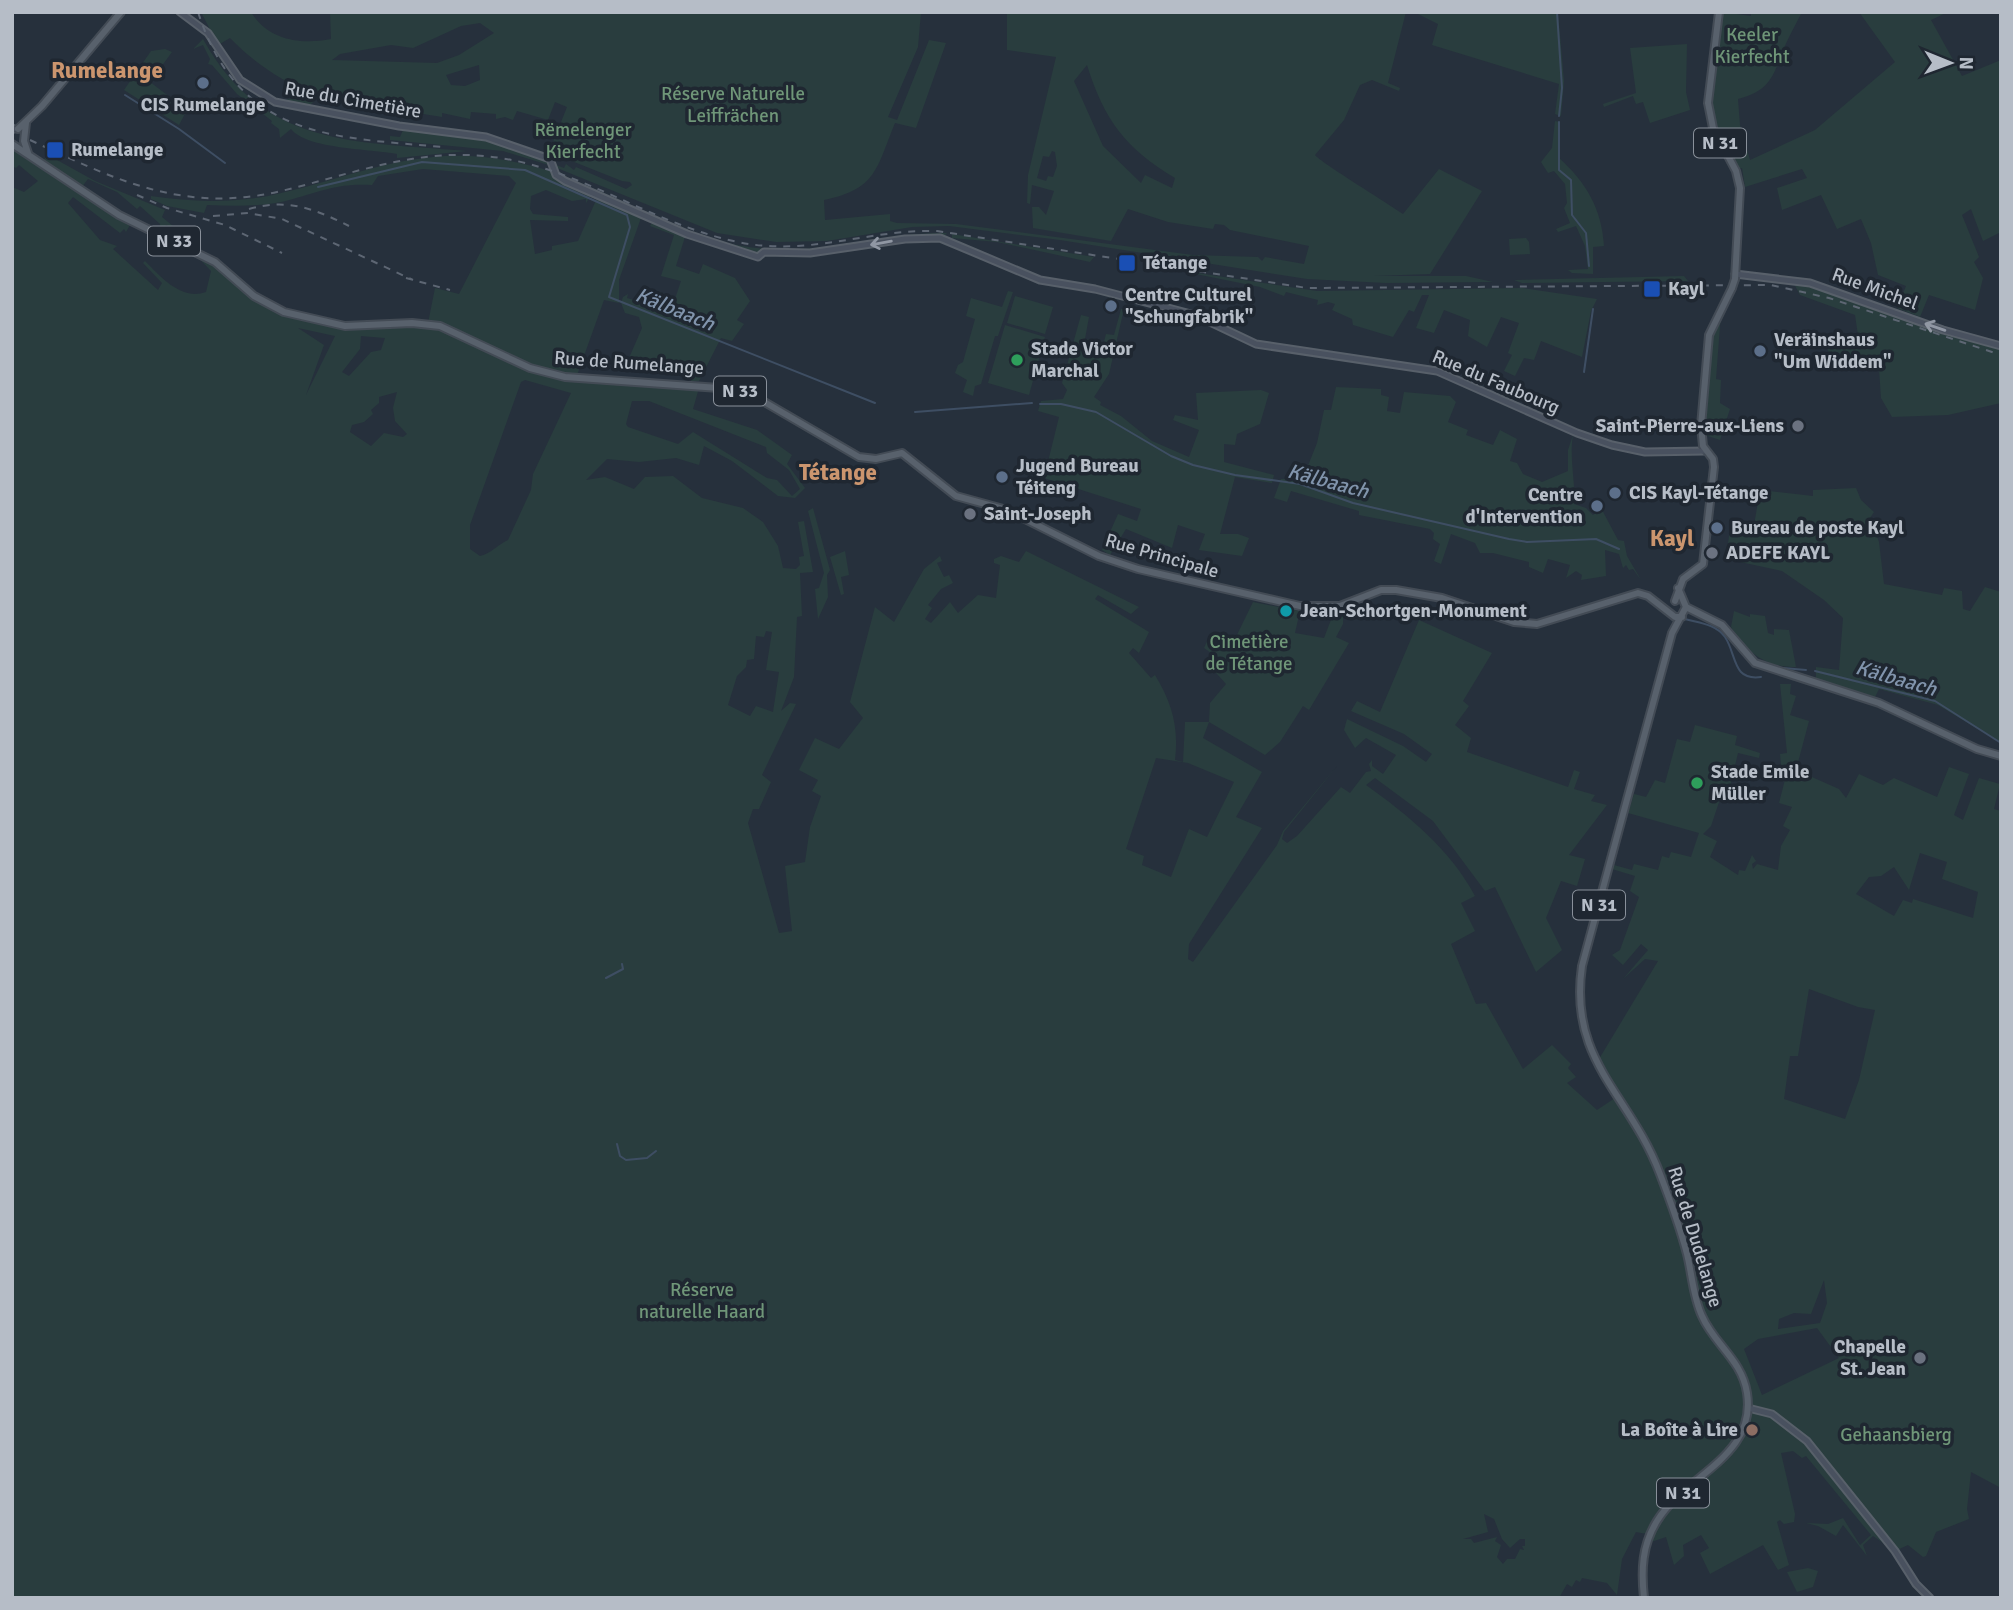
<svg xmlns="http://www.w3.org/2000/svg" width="2013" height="1610" font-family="Signika,sans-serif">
  <rect width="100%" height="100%" fill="#26303c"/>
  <path fill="#293d3e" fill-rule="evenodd" d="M201,12H251C268,40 300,45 331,39L330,12H921L918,47L888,117L897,120L929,40L946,43L916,128L895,123C876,169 877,189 824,200L825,220L890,214V221L897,223L956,224L1193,255L1258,257L1262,261L1265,257L1304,264L1309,246L1230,230L1224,225L1215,224L1213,229L1168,222L1128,209L1111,241L1033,228L1032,207H1039L1046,215L1054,191L1032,185L1030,204L1027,203L1028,175L1056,57L1007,50V12H1406L1388,83L1400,88L1399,91L1372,80L1360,85L1344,120L1315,155C1320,162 1389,204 1403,214L1439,169L1482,191L1430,274L1374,276H1466L1493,282L1386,283L1307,279L1060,240L949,226L912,227L827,241L776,242L717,233L557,168L556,165L564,168L566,164L574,170L576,167L626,189L632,185L630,182L622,181L549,152L567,107L555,102L548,120L517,111L513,120L505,117L496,119V114L471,112L470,119L442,113V117L318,97L309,106L282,101L311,93C281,81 252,61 230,38L218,45ZM480,23L494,33L459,55L437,63L332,60L340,54L391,45L413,48L461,26ZM479,65L480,80L465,86L451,85L446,75ZM1087,65C1104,120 1126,149 1175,178L1172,188L1145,175L1141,183L1103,146L1074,81ZM1052,151L1055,152L1057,166L1053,177L1048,176L1046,181L1037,178L1043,156L1049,157Z
    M1414,12H1558L1564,81L1561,116L1555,114L1559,84L1432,45L1438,24Z
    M1722,12L1751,16V12H1802C1796,24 1789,36 1784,48C1773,76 1771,90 1738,99L1740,125L1750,160L1815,130L1895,62L1859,12H1948L1931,20L1962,76L2001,60V232L1983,241L1971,209L1962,215L1979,257L1974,262L1983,278L1975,310L1929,295L1920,317L1897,308L1906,286L1878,275L1871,243L1861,219L1837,229L1821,195L1782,210L1777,188L1807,178L1802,169L1745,187L1742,168L1738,169L1712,114L1711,92Z
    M203,39C264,149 356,141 467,151L397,158V154C371,149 306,149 291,129L280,138L279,129L271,123L272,121L237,94L212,65L208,64L210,59L203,45L193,49Z
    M1687,44L1686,92L1690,110L1650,123L1643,102L1636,104L1633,96L1604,107L1603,104L1636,93L1630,48Z
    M165,49L172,52L150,82L187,110L179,125L124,90L151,51Z
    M1555,121L1560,122L1559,158C1586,182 1602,209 1604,246L1593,247V274L1572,273L1568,270L1588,269L1585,246L1576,226L1558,232L1556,229L1570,223L1564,208L1567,203L1565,184L1554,171L1548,173L1541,162L1552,148Z
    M403,130L486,140L546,161L552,166L503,151L390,140V136L400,137Z
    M12,147L130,225L126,232L124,229L120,233L73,197L68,203L100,240L117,246L113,249L158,290L162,283L143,263L145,261C160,276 181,301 206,292L211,271L194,253C219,264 233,283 255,297C308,330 369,325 428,323L435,288L459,294L516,183L509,176L423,169L378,176L372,185C340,183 324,190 293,199C267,207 235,206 207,205L204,213L167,206L151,199V196C190,202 229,203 268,196C323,185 377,162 433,157C474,153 515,160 554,172L556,179L591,195L586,203V199L572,201L546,190L531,196L530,209L533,214L568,217V221L530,220L535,254L552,250V246L578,241L597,198L641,218L619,280V303L604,300L575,381L699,388L693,409L757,430L792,455L787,464L805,488L795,498L778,496L732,461L704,446L699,465L676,458L639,462L607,459L586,480L605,477L634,489L645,477L673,476L702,498L743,508L763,522L778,546L783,568L796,569L800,565L799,557L804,556L798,522L804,521L813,572L800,573L802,616L797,617L794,677L781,711L790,703L796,704L762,775L771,782L759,809H753L748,823L779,933L792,931L785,866L805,862L810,827L821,796L812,791L818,780L799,770L815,738L839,749L863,718L850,702L875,607L894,622L924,569L940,556L942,561L937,563L944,577L949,575L953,583L941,589L928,605L932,608L925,619L931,623L950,602L958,613L978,595L996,598L1000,565L994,563V559L1001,556L1019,562L1026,551L1139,607L1131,614L1098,595L1095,599L1149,632L1139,653L1133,648L1129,653L1151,678L1155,675C1172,703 1179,727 1175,760L1183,762L1185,722H1209L1210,703L1226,684L1209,665L1217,657L1204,648L1211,633L1234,641L1253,602L1300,611L1295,633L1324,638L1334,612L1343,610V624L1336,637L1349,643L1309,710L1303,706L1280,742L1265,755L1209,722L1203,738L1262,772L1236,817L1262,828L1189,944L1188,959L1193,962L1277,845L1283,831L1337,766L1284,832L1282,839L1287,843L1297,836L1341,787L1350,793L1366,772L1371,771L1369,764L1372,760V766L1383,774L1396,755L1366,738L1355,748L1344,730L1347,719L1403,746L1426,762L1432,754L1404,734L1351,711L1357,701L1380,712L1419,620L1492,653L1463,701L1469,706L1455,725L1471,738L1467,752L1568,787L1574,770L1580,772L1574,789L1595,795L1591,801L1607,805L1569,855L1585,859L1577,886L1561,881L1546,918L1562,950L1536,972L1495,887L1485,891L1433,821L1375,778L1366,785C1408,815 1450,849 1475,896L1461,903L1475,931L1451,944L1476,1004L1486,1003L1523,1069L1552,1045L1571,1064L1568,1068L1576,1077L1567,1083L1597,1110L1621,1094C1603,1070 1591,1046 1584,1017L1599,1059L1658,961L1645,959L1623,979L1648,950L1641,944L1623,965L1612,955L1620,950L1639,897L1630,891L1635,876L1612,869L1614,865L1632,870L1634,864L1658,870L1662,856L1669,858L1671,852L1691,857L1699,833L1628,813L1634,794L1646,797L1655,780L1665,783L1677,739L1690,742L1695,725L1737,736L1735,745L1760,753L1759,758L1738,753L1729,791L1722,793L1711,826L1703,834L1717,841L1710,857L1738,875L1739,870L1745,871L1752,855L1756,861L1752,864L1753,869L1757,864L1778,870L1781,846L1790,830L1783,826L1792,807L1779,803L1788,768L1781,765L1780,754L1787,753L1780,684H1791L1790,694L1796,696L1790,715L1809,721L1796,770L1839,789L1846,798L1859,774L1883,785L1894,778L1937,797L1949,767L1969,774L1954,815L1963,820L1979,778L2000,784L1994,809L2001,811V1488L1971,1472L1967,1509L1969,1519L1936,1532L1926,1556L1923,1557L1908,1545L1895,1551L1873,1536L1863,1545L1867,1556L1843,1525L1836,1536L1818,1526L1806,1523L1828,1524L1843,1518L1860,1545L1871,1535L1806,1456L1802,1458L1793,1451L1781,1453L1795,1514L1794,1522L1784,1524L1780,1520L1777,1522L1789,1565L1778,1570L1763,1545L1710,1574L1700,1553L1709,1548L1701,1535L1683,1545L1684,1556L1674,1565L1666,1537L1651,1542L1653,1535L1636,1532L1622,1559L1617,1595L1607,1583L1582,1578L1580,1582L1576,1580L1572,1587L1567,1584L1559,1598H12V187L24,192L38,181L19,165L16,168L12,166ZM298,328L335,336L306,395L324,345ZM361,336L385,338L381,350L371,352L349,376L342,372L360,349ZM525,380L571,393L533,474L531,490L508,540C497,545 492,553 480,556L470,549V525L521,382ZM397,392L393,408L395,421L407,434L403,437L384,433L371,446L350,432L352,425L364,422L373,414L371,410L379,403V397ZM632,401H649L766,447L767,453L789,470L800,489L792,496L777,480L767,478L693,432L678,444L628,427L626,424ZM766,631L772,632L766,670L779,672L773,712L756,706L750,716L728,705L737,676L746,667L747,660L754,659L756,636L764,637ZM1156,758L1188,763L1234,782L1207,837L1189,829L1171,877L1142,865L1144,856L1126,849ZM1920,853L1947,862L1942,879L1978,892L1973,918L1913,899L1912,903L1903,900L1894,916L1856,894L1869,877L1881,876L1894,867L1909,890ZM1809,989L1858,1007L1875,1010L1859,1080L1845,1119L1784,1099L1790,1056H1798ZM1824,1280L1827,1303L1820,1323L1778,1329L1779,1319L1794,1313L1811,1314ZM1817,1328L1839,1358L1762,1395L1744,1349L1758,1339ZM1484,1514L1494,1519L1502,1539L1510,1548L1520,1539H1525V1536V1546H1522L1524,1550L1520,1549L1515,1559H1507L1503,1564L1497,1557L1501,1545L1495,1541L1497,1537L1474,1543L1471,1539H1463L1488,1532Z
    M48,155L95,181L165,210L162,217L179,231L166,225L161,232L160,224L140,206L137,209L117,192L88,179L81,188L41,163Z
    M558,174C627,199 695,246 770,249C830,253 887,232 947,233L944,236L915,237L822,251L757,252L688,232Z
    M652,223L685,237L676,266L699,274L703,264L735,278L750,301L737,320L744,324L732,341L721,338L699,381H691L694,365L629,358L642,328L639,317L625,313L621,303L623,297L628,294L627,298L648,304L653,289L675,299L681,281L661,276L674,235L650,226Z
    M952,234L1088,256L1094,257L1090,262L997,242L952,238Z
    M1526,238L1529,242L1530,254L1510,255L1509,239Z
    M1171,269L1317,291L1522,288L1597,299L1591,311L1582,357L1541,341L1534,360L1524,358L1515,376L1504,371L1512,355L1508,353L1519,323L1501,317L1487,347L1468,336L1470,320L1444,310L1434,333L1416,328L1429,295H1422L1414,312L1409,310L1393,337L1353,325L1352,319L1332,310L1335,304L1328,302L1317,305L1318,300L1286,292L1284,296L1260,287Z
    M1684,276L1688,281L1522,283L1514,280Z
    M1793,282L2001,348V403L1948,415L1892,417L1881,398L1879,369L1867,367V358L1837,353L1836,363L1829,365L1828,348L1859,342L1855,315L1800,295Z
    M1008,291L1013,292L998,336H995L981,384L975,386L973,396L963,392L967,380L955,373L958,365L963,362L975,319L966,316L971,298L1002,307Z
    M1015,296L1053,307L1045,334L1007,323Z
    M1121,309H1124L1109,374L1094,397L1101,402L1100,405L1121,416L1152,441L1189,457L1199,430L1173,420L1175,415L1198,420L1196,393L1261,390L1269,393L1260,424L1237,434L1235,445L1224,444V462L1274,475L1272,483L1235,477L1220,534H1238L1249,538L1242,556L1199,550L1205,534L1178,525L1172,548L1126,529L1110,555L1102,550L1118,514L1137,521L1141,509L1044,478L1059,417L1038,411L1041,401L1063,399L1067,390L1062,383L1081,315L1089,317L1085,339L1104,342L1106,334L1114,335Z
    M1721,313L1716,379L1721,380L1720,403L1730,409L1720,440L1705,435L1712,336Z
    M1005,325L1045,337L1029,395L988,383Z
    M1336,387L1381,389V395L1389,397L1387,411L1400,413L1404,392L1450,396L1456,402L1448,422L1468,430L1466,435L1493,445L1500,430L1517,439L1510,461L1517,463L1523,474L1542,482L1568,471V450L1573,435C1570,452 1573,469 1574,487L1571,488L1574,504L1586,508L1593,515L1601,508L1618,540L1624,541L1627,556L1641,580L1633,569L1629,570L1626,565L1623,568L1619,554L1605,550L1606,576L1581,580L1582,575L1576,571L1566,578L1570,565L1548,559L1543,573L1529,567V562L1493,553H1480L1475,543L1451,534L1441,564L1434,561L1440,544L1433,539L1434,533L1430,529L1359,515V511L1291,491L1287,502L1274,498L1281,479L1303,478L1317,443L1324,410H1331Z
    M1856,488L1861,500L1874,512L1870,518L1879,542L1884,584L1942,595L1944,588L1962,591L1963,609L1970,611L1985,587L2001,592V743L1938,705L1879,689L1875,697L1816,679V667L1839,670L1843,618L1824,600L1782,571L1726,559L1730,528L1753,531L1760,490L1813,496V490Z
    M813,508L830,570L827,575L828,597L818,619L815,589L819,588L824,573L808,511Z
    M845,551L849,575L841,577L844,594L841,595L830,557Z
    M1734,611L1750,617V614L1765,616L1768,633L1774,635V629L1789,630L1796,667C1764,667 1748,653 1731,627Z
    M1808,1568L1818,1571L1813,1587L1797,1592L1787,1572Z"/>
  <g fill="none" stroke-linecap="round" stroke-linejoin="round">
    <path stroke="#3e4e63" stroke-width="2" d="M1557,12L1562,88L1559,116
      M125,95L179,129L225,163
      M1559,122V170L1571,180L1572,215L1586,233L1589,266
      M318,187L422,162L525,170L627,215L630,227L609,297L875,403
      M1584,372L1593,309
      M1040,404H1061L1096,412L1171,456L1193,465L1235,475L1300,484L1353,503L1509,539L1527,542L1596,539L1619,549
      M915,412L1032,403
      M1685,619C1699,623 1716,624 1725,637C1737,655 1732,681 1761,677
      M1783,668L1806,670
      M1815,671L1935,701L2001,743
      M606,978L623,969L622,964
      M617,1144L620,1156L626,1160L647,1158L656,1151"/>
    <g stroke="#58606a" stroke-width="9">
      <path id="secondary" d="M180,12L208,33L240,80L275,102L399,126L486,137L550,159L556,175L565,181L687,234L758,257L764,252L810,253L905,239L940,238L1040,280L1095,289L1195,315L1256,344L1437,371L1577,433L1612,445L1645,452L1705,451
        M12,128L14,129
        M1735,274L1810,283L1943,330L2001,346
        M1748,1408L1772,1414L1807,1441L1895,1551L1916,1584L1930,1598"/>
    </g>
    <g stroke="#434b55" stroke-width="10">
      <path id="primary" d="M1719,12L1708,103L1713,128L1736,171L1740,188L1735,279
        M26,123L24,141L28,153
        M18,129L42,106L121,12
        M12,144L119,215L215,262L254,296L284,312L345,326L412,323L440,326L530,368L565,377L733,389L761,400L859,457L876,459L902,453L956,496L1007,510L1099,556L1138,569L1300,606H1340L1381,590H1396L1442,598L1514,622L1537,624L1638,593L1648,596L1675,617H1682
        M1678,588L1686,607L1722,625L1755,663L1879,703L1977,749L2001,756
        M1675,601L1683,579L1703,564L1714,467L1713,459L1703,446L1701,426L1709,335L1732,288
        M1644,1598C1641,1570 1642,1545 1657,1521C1685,1475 1757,1457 1747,1393C1742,1360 1714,1344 1702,1316C1693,1297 1692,1274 1687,1254C1680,1227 1670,1200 1660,1174C1630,1094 1568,1061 1582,966L1672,633L1686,607"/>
    </g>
    <use href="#secondary" stroke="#49515f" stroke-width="5"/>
    <use href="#primary" stroke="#58616c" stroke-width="6"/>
    <path stroke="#5d6673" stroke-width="2" stroke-dasharray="7 7" stroke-linecap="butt" d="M198,12C239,139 332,137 443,147
      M30,140C114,179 181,213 277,192C346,176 412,149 484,156C576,164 649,224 738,242C809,257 868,229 937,231L1307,288L1771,285L1829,298L2001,355
      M137,195L167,208L225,225L282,253
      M249,209C288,198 315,209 349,226
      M213,216L248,213L282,219L413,280
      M406,278L450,290"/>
    <g stroke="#434b55" stroke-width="10" stroke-linecap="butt">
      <path id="primary-bridge" d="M1732,288L1735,279"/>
    </g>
    <use href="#primary-bridge" stroke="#58616c" stroke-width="6"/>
  </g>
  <defs><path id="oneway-shaft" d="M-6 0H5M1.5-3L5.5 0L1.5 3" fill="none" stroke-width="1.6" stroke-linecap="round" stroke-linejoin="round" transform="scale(1.75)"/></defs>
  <g stroke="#9097a3">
    <use href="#oneway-shaft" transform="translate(881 243) rotate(170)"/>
    <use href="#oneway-shaft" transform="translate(1935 327) rotate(-161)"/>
  </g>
  <g fill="#5c6f8a" stroke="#1f2731" stroke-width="2.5">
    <circle cx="203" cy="83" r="7"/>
    <circle cx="1111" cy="306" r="7"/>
    <circle cx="1760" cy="351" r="7"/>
    <circle cx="1002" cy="477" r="7"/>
    <circle cx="1615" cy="493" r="7"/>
    <circle cx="1597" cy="506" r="7"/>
    <circle cx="1717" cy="528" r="7"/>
  </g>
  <g fill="#1a4fb4" stroke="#1f2731" stroke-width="2.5">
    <rect x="46" y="141" width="18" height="18" rx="3.5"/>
    <rect x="1118" y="254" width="18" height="18" rx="3.5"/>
    <rect x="1643" y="280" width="18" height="18" rx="3.5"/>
  </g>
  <g fill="#2e9e5b" stroke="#1f2731" stroke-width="2.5">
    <circle cx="1017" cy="360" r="7"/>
    <circle cx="1697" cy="783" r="7"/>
  </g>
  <g fill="#6b7280" stroke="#1f2731" stroke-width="2.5">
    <circle cx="1798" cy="426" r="7"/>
    <circle cx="970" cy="514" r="7"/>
    <circle cx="1712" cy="553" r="7"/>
    <circle cx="1920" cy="1358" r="7"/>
  </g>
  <circle fill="#0f9aa8" stroke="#1f2731" stroke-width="2.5" cx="1286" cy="611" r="7"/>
  <circle fill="#8d6e63" stroke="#1f2731" stroke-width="2.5" cx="1752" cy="1430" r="7"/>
  <g text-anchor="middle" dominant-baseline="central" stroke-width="7" stroke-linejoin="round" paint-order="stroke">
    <g fill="#1f2731" stroke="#89909a" stroke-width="2">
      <rect x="1694" y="128.5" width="52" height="29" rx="5"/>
      <rect x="148" y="226.5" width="52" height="29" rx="5"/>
      <rect x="714" y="376.5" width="52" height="29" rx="5"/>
      <rect x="1573" y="890.5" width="52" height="29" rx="5"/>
      <rect x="1657" y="1478.5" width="52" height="29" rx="5"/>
    </g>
    <g font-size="18" font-weight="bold" fill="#b6bdc7">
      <text x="1720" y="143">N 31</text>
      <text x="174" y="241">N 33</text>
      <text x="740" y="391">N 33</text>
      <text x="1599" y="905">N 31</text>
      <text x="1683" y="1493">N 31</text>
    </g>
    <g font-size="19" fill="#6f9678" stroke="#1f2731">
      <text x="1752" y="35">Keeler<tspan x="1752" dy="22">Kierfecht</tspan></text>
      <text x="733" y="94">Réserve Naturelle<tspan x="733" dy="22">Leiffrächen</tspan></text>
      <text x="583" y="130">Rëmelenger<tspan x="583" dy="22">Kierfecht</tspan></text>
      <text x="1249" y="642">Cimetière<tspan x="1249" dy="22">de Tétange</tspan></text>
      <text x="702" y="1290">Réserve<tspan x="702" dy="22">naturelle Haard</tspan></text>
      <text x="1896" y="1435">Gehaansbierg</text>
    </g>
    <g font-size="19" fill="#b6bdc7" stroke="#1f2731">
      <text transform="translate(353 100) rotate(10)">Rue du Cimetière</text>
      <text transform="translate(1875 289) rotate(20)">Rue Michel</text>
      <text transform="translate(629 363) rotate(4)">Rue de Rumelange</text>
      <text transform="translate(1496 382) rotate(23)">Rue du Faubourg</text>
      <text transform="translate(1162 556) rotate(16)">Rue Principale</text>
      <text transform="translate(1695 1237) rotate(73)">Rue de Dudelange</text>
    </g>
    <g font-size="19" font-weight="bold" fill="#b6bdc7" stroke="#1f2731" text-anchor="start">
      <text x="203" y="105" text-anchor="middle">CIS Rumelange</text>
      <text x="71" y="150">Rumelange</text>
      <text x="1143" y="263">Tétange</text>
      <text x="1668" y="289">Kayl</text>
      <text x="1125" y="295">Centre Culturel<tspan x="1125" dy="22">"Schungfabrik"</tspan></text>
      <text x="1774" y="340">Veräinshaus<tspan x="1774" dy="22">"Um Widdem"</tspan></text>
      <text x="1031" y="349">Stade Victor<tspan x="1031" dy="22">Marchal</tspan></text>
      <text x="1784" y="426" text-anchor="end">Saint-Pierre-aux-Liens</text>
      <text x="1016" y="466">Jugend Bureau<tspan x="1016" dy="22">Téiteng</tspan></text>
      <text x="1629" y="493">CIS Kayl-Tétange</text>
      <text x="1583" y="495" text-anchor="end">Centre<tspan x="1583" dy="22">d'Intervention</tspan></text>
      <text x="984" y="514">Saint-Joseph</text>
      <text x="1731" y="528">Bureau de poste Kayl</text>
      <text x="1726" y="553">ADEFE KAYL</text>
      <text x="1300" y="611">Jean-Schortgen-Monument</text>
      <text x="1711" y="772">Stade Emile<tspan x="1711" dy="22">Müller</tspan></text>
      <text x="1906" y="1347" text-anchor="end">Chapelle<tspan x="1906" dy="22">St. Jean</tspan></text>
      <text x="1738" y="1430" text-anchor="end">La Boîte à Lire</text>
    </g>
    <g font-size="21" font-style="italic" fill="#8194ac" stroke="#1f2731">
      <text transform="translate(675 309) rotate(22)">Kälbaach</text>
      <text transform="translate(1328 481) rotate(15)">Kälbaach</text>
      <text transform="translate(1896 678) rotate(16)">Kälbaach</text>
    </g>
    <g font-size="23" font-weight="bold" fill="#cb956e" stroke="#1f2731">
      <text x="107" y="70">Rumelange</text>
      <text x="838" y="472">Tétange</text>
      <text x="1672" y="538">Kayl</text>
    </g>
  </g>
  <rect width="2013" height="1610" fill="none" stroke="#b6bdc7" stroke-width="28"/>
  <g transform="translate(1950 63) rotate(91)" stroke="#1f2731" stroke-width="5" paint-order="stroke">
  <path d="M0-5L12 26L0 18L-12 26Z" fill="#b6bdc7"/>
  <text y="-10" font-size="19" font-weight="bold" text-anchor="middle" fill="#b6bdc7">N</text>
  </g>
</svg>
